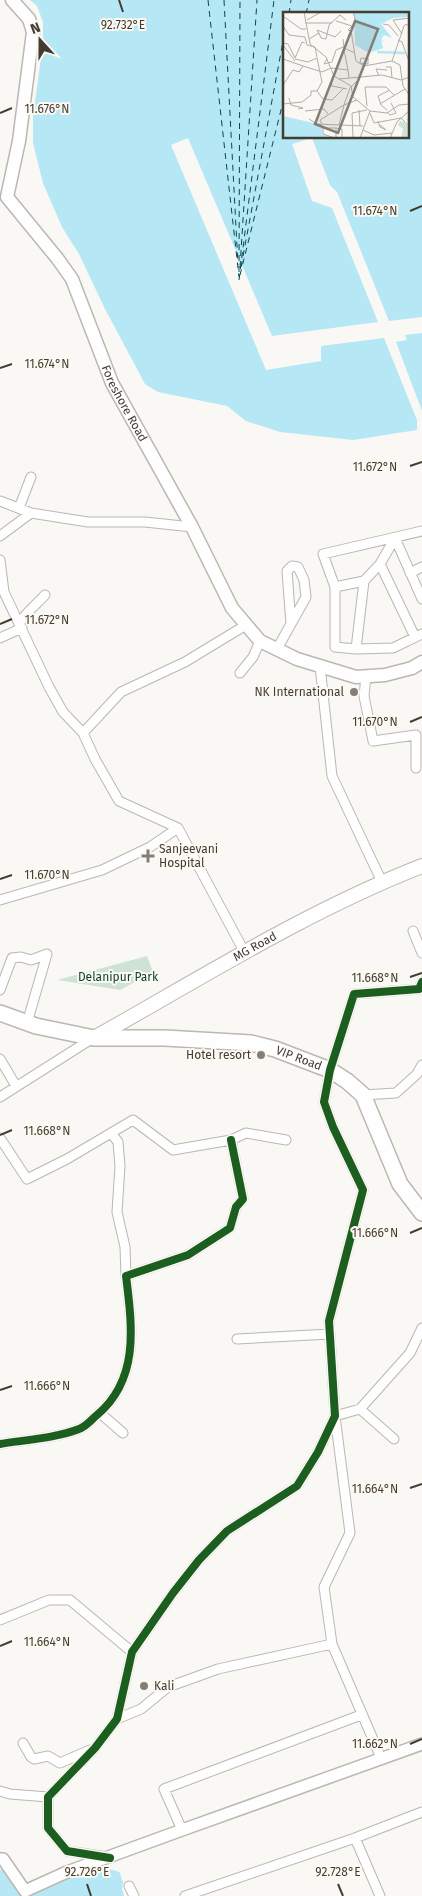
<svg xmlns="http://www.w3.org/2000/svg" width="422" height="1896" font-family="'Fira Sans',sans-serif">
  <rect width="100%" height="100%" fill="#faf8f5"/>
  <path fill="#cee3d6" d="M147,956L153,972L120,990L57,980Z"/>
  <path fill="#b5e7f5" fill-rule="evenodd" d="M30,0H422V418L417,420V430L353,440L280,432L246,421L227,406L158,392L145,384L105,309L79,254L62,227L43,183L33,143V117L43,43V22L37,6ZM284,14H408V138H284Z
    M0,1869L7,1874L17,1889C36,1884 106,1861 120,1873L123,1883L122,1889L124,1896H0Z"/>
  <path fill="#faf8f5" d="M188,138L272,336L378,322L332,208L312,201L292,144L312,138L330,185L337,192L389,321L422,317V333L405,335L407,340L396,342L422,411V418L417,420L384,338L321,346V361L266,370L171,145Z"/>
  <g fill="none" stroke-linecap="round" stroke-linejoin="round">
    <path stroke="#044957" stroke-width="1" stroke-dasharray="6 5" stroke-linecap="butt" d="M208,0L239,277
      M224,0L238,265
      M289,14L291,0
      M306,14L309,0
      M240,267L257,0
      M241,267L284,36
      M239,272L240,0
      M240,275L284,98
      M239,280L274,0"/>
    <g stroke="#bbb7b1" stroke-width="11">
      <path id="minor" d="M0,501L31,513L88,522H145L192,527
        M19,508L31,477
        M422,531L323,554L335,587V647L356,649L393,648L422,634
        M0,536L31,513
        M395,538L422,599
        M0,560L4,592L49,687L63,712L83,733L95,759L119,801L178,828
        M380,564L415,637
        M410,573L422,567
        M335,587L364,581
        M20,623C22,616 39,602 45,595
        M0,638L22,628
        M277,649L306,597L304,580L298,567L292,566L287,571L291,624
        M356,649L364,581L380,564L395,538
        M320,666L332,776L382,882
        M240,673L253,657L260,641
        M366,676L364,696L373,741L416,735V768
        M83,733L121,692L185,662L246,625
        M0,900L102,870L150,847L178,828L245,953
        M413,931L422,953
        M0,990L12,958L21,957L31,960L47,954L27,1023
        M0,1059L16,1086
        M363,1095L396,1093L417,1074L422,1065
        M0,1097L93,1038
        M111,1133L118,1142L120,1166L117,1212L125,1247L126,1276
        M0,1138L27,1179L67,1159L133,1120L173,1150L231,1140L246,1133L286,1140
        M237,1339L330,1334
        M360,1409L394,1439
        M100,1413L123,1433
        M0,1444C25,1440 56,1438 79,1429C86,1427 92,1419 97,1415C140,1379 132,1325 126,1276L188,1255L230,1228L236,1207L243,1199L231,1140
        M0,1620L49,1600H70L132,1652
        M117,1719L141,1709L168,1687L218,1669L332,1644
        M23,1743L31,1757L34,1759L48,1756L60,1763L90,1750
        M381,1758L332,1644L324,1587L350,1533L335,1416L360,1409L410,1353L422,1328
        M0,1791L10,1794L48,1797
        M182,1830L164,1789L361,1715
        M355,1838L422,1812
        M108,1857L67,1851L48,1828V1797L95,1748L117,1719L132,1652L173,1593L199,1560L227,1531L297,1486L318,1452L335,1416L329,1321L363,1190L333,1127L324,1102L330,1070L354,994L419,989L422,982
        M129,1886L134,1896
        M185,1896L355,1838L380,1896"/>
    </g>
    <g stroke="#bbb7b1" stroke-width="14">
      <path id="tertiary" d="M0,1859H3L25,1891L67,1872L182,1830L422,1744"/>
    </g>
    <g stroke="#bbb7b1" stroke-width="15">
      <g id="secondary">
        <path id="s1" d="M12,0L29,19L33,32L19,141L7,197L57,258L72,279L112,383L192,527L232,608L260,641L297,659L356,677L385,675L412,668L422,662"/>
      </g>
    </g>
    <g stroke="#bbb7b1" stroke-width="16">
      <g id="primary">
        <path id="s2" d="M94,1038C201,978 307,911 422,866"/>
      </g>
    </g>
    <g stroke="#bbb7b1" stroke-width="18">
      <g id="trunk">
        <path id="s3" d="M0,1013L36,1026L94,1038H165L251,1043L275,1049L330,1070L347,1081L363,1095L400,1184L422,1213"/>
      </g>
    </g>
    <use href="#minor" stroke="#fefefe" stroke-width="9"/>
    <use href="#tertiary" stroke="#fefefe" stroke-width="11"/>
    <use href="#secondary" stroke="#fefefe" stroke-width="12"/>
    <use href="#primary" stroke="#fefefe" stroke-width="14"/>
    <use href="#trunk" stroke="#fefefe" stroke-width="15"/>
    <g stroke="#fcf9f3" stroke-width="11">
      <path id="cycleway" d="M0,1444C25,1440 56,1438 79,1429C86,1427 92,1419 97,1415C140,1379 132,1325 126,1276L188,1255L230,1228L236,1207L243,1199L231,1140
        M110,1858L67,1851L48,1828V1797L95,1748L117,1719L132,1652L173,1593L199,1560L227,1531L297,1486L318,1452L335,1416L329,1321L363,1190L333,1127L324,1102L330,1070L354,994L419,989L422,982"/>
    </g>
    <use href="#cycleway" stroke="#1b5e20" stroke-width="8"/>
  </g>
  <path fill="none" stroke="#433c31" stroke-width="2" d="M119,0L123,12M0,113L12,108M410,211L422,206M0,368L12,364M410,466L422,462M0,624L12,619M410,722L422,717M0,879L12,875M410,977L422,973M0,1135L12,1130M410,1233L422,1228M0,1390L12,1386M410,1488L422,1484M0,1646L12,1641M410,1744L422,1739M87,1884L91,1896M338,1884L343,1896"/>
  <g fill="#837e76" stroke="#fcf9f3" stroke-width="2">
    <circle cx="354" cy="692" r="5"/>
    <path d="M145.5 848.5h5v5h5v5h-5v5h-5v-5h-5v-5h5z"/>
    <circle cx="261" cy="1055" r="5"/>
    <circle cx="144" cy="1686" r="5"/>
  </g>
  <g text-anchor="middle" dominant-baseline="central" stroke-width="4" stroke-linejoin="round" paint-order="stroke">
    <g font-size="12" fill="#433c31" stroke="#fcf9f3">
      <text stroke="none"><textPath href="#s1" startOffset="446">Foreshore Road</textPath></text>
      <text stroke="none"><textPath href="#s2" startOffset="185">MG Road</textPath></text>
      <text stroke="none"><textPath href="#s3" startOffset="305">VIP Road</textPath></text>
    </g>
    <g font-size="12" fill="#433c31" stroke="#fcf9f3" text-anchor="end">
      <text x="344" y="692">NK International</text>
      <text x="159" y="849" text-anchor="start">Sanjeevani<tspan x="159" dy="14">Hospital</tspan></text>
      <text x="251" y="1055">Hotel resort</text>
      <text x="154" y="1686" text-anchor="start">Kali</text>
    </g>
    <g font-size="12" fill="#093f2b" stroke="#fcf9f3">
      <text x="118" y="977">Delanipur Park</text>
    </g>
  </g>
  <g transform="translate(283 12)">
    <rect width="126" height="126" fill="#faf8f5"/>
    <path d="M126,106V126H118L120,117L115,113L117,109L126,111L123,107Z" fill="#cee3d6"/>
    <path d="M71,0H126V5L110,6L98,12L109,26L101,23L98,27L103,30L98,28L100,36L86,41L72,33ZM0,104L39,113V122L51,126H0Z" fill="#b5e7f5"/>
    <path fill="none" stroke="#b5e7f5" stroke-width="2.5" d="M85,17L92,0M86,18L97,0M81,21L87,0M82,24L95,0M81,26L90,0M79,29L99,0M94,40L122,41"/>
    <path fill="none" stroke="#b1ada7" stroke-width="1" d="M21,0L27,32L43,45L51,64L68,74L70,85L87,99L77,126M70,0L73,10L68,19L73,49L81,54L109,49L117,53L120,74L127,84M0,4L18,17H23M24,8L38,0M53,9L69,14L65,18L68,19M22,11H49M100,12L106,13L115,24M0,14L6,23L22,25L24,33L32,35L34,45M36,22L34,18L52,25L58,19M119,22L110,8L127,6M26,27L36,21L38,26L43,27L46,13L57,3L63,8M60,27L61,36L72,41M115,28L119,30L127,52M0,31L5,32L12,46L19,30L22,31M0,33L12,49M61,38L65,58M0,47L20,54M12,47L25,50L34,46L39,70L34,79L40,87L49,88L61,76M44,47L41,52L49,50L53,38L60,35M85,47V52L77,51L78,46L86,47M109,49L121,14L123,12L127,15M103,55H108L109,66M96,64L93,57L104,58M56,67L99,63L118,68L127,65M48,69L49,74L64,77M0,73L10,58L16,60L20,54L39,60L48,56L65,58L66,66M6,86L8,93L20,96L15,97M0,92L19,90L28,83V79H34M97,92L122,77M84,94L82,75H103L111,83M76,98L77,114M104,98L98,93L95,84L107,78M22,99L41,97L45,102M87,99L104,101L116,93L127,92M104,100L107,103L113,101L108,91M87,101L91,111L118,106L122,110M26,107L34,112L80,114M95,109L97,115L103,118L97,113M39,112L37,108L61,93L67,76L75,68M56,113L61,93L74,88M40,114V122L52,126M40,116H53V126M53,116L59,117V126M80,118L91,123L109,121M70,126L69,101L84,98M107,126L114,110L127,98"/>
    <path fill="#837e76" fill-opacity="0.15" stroke="#837e76" stroke-width="2.5" d="M72,9L95,17L55,121L32,112Z"/>
    <rect width="126" height="126" fill="none" stroke="#433c31" stroke-width="2.5"/>
  </g>
  <g font-size="12" text-anchor="middle" fill="#433c31" stroke="#fcf9f3" stroke-width="4" stroke-linejoin="round" paint-order="stroke">
    <text x="123" y="29">92.732°E</text>
    <text x="47" y="113">11.676°N</text>
    <text x="375" y="215">11.674°N</text>
    <text x="47" y="368">11.674°N</text>
    <text x="375" y="471">11.672°N</text>
    <text x="47" y="624">11.672°N</text>
    <text x="375" y="726">11.670°N</text>
    <text x="47" y="879">11.670°N</text>
    <text x="375" y="982">11.668°N</text>
    <text x="47" y="1135">11.668°N</text>
    <text x="375" y="1237">11.666°N</text>
    <text x="47" y="1390">11.666°N</text>
    <text x="375" y="1493">11.664°N</text>
    <text x="47" y="1646">11.664°N</text>
    <text x="375" y="1748">11.662°N</text>
    <text x="87" y="1876">92.726°E</text>
    <text x="338" y="1876">92.728°E</text>
  </g>
  <g transform="translate(40 40) rotate(339)" stroke="#fcf9f3" stroke-width="4" paint-order="stroke">
  <path d="M0-4L9 19L0 12L-9 19Z" fill="#433c31"/>
  <text y="-8" font-size="14" font-weight="bold" text-anchor="middle" fill="#433c31">N</text>
  </g>
</svg>
